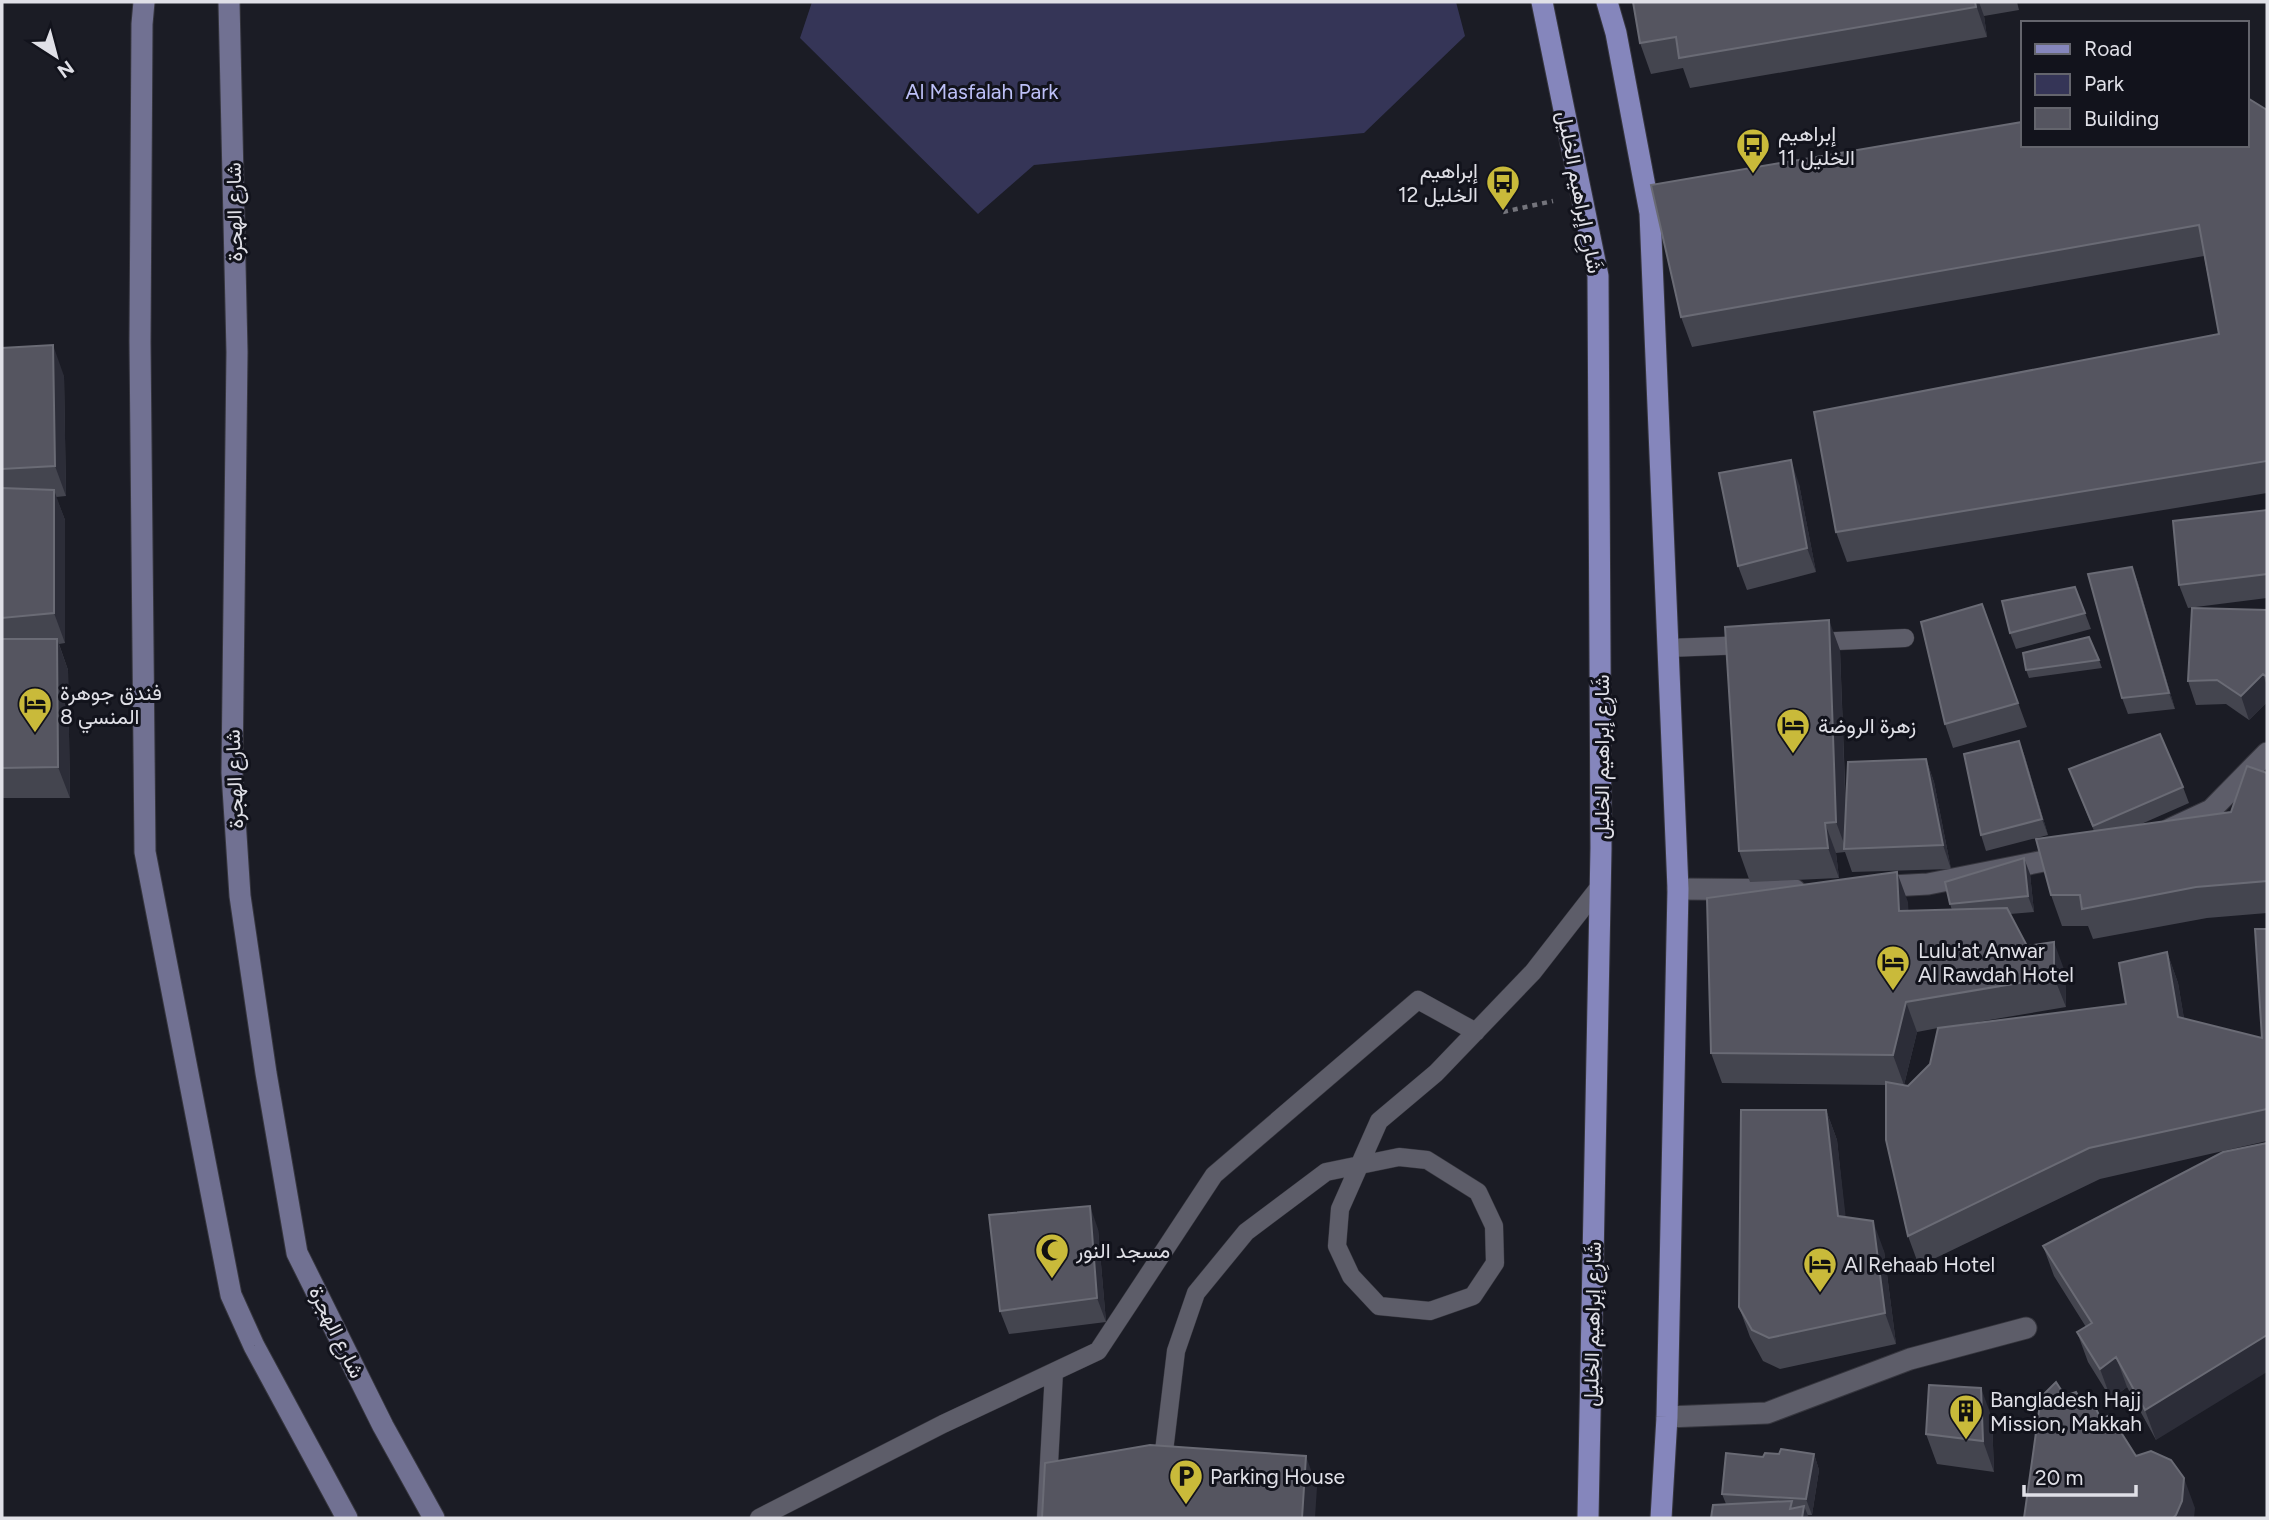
<svg xmlns="http://www.w3.org/2000/svg" width="2269" height="1520" font-family="Figtree,Vazirmatn,sans-serif">
  <rect width="100%" height="100%" fill="#1b1c25"/>
  <path fill="#353557" d="M812,2H1456L1465,36L1364,133L1034,165L978,214L800,38Z"/>
  <g fill="none" stroke-linecap="round" stroke-linejoin="round">
    <g stroke="#36363e" stroke-width="19">
      <path id="lane" d="M1814,642L1905,638
        M1668,648L1747,645
        M1162,1468L1176,1351L1196,1293L1246,1232L1326,1172L1399,1157L1427,1160L1478,1192L1494,1226L1495,1263L1473,1296L1430,1311L1379,1306L1351,1276L1337,1246L1340,1209L1379,1121L1436,1073L1533,972L1600,886
        M759,1518L943,1424L1098,1351L1214,1175L1418,1000L1476,1032
        M1046,1518L1054,1372"/>
    </g>
    <g stroke="#36363e" stroke-width="23">
      <path id="street" d="M2170,829L2211,810L2267,753
        M1873,887L1928,884L2069,856
        M1678,889L1795,890
        M1667,1417L1767,1413L1910,1359L2026,1328"/>
    </g>
    <g stroke="#36363e" stroke-width="23">
      <path id="secondary" d="M144,2L142,24L140,342L145,852L231,1295L254,1346L347,1518
        M229,2L237,352L232,773L240,896L266,1073L297,1253L383,1426L434,1518"/>
    </g>
    <g stroke="#36363e" stroke-width="23">
      <path id="primary" d="M1542,2L1598,276L1601,848L1588,1518
        M1607,2L1616,33L1650,213L1678,889L1667,1417L1661,1518"/>
    </g>
    <path stroke="#74747c" stroke-width="4.5" stroke-dasharray="5 5" stroke-linecap="butt" d="M1503,212L1553,201"/>
    <use href="#lane" stroke="#5d5d69" stroke-width="18"/>
    <use href="#street" stroke="#5d5d69" stroke-width="21"/>
    <use href="#secondary" stroke="#717192" stroke-width="21"/>
    <use href="#primary" stroke="#8586bc" stroke-width="21"/>
  </g>
  <path fill="#44454f" fill-rule="evenodd" d="M1633,2H2017L2019,10L1984,16L1987,37L1690,88L1683,68L1651,74L1640,43Z
    M2267,110V493L1847,562L1836,532L2219,334L2204,256L1692,347L1681,317Z
    M2,348L64,376L66,496L56,497L65,520V643L59,644L68,670L70,798H2Z
    M1799,484L1816,572L1747,590L1738,566Z
    M2267,510V598L2188,608L2179,585Z
    M2132,567L2138,583L2175,709L2128,714L2122,698Z
    M1982,604L2027,727L1953,748L1945,724Z
    M2267,610V702L2249,720L2226,704L2196,705L2188,681Z
    M2085,613L2091,629L2016,649L2010,633Z
    M1840,650L1846,809L1926,759L1934,782L1951,869L1852,872L1845,852L1836,853L1839,878L1750,882L1739,851Z
    M2099,660L2102,668L2029,678L2026,670Z
    M2019,741L2025,757L2048,835L1986,851L1981,835Z
    M2069,769L2183,787L2189,803L2139,825L2231,812L2267,773V913L2207,918L2093,939L2088,926H2062L2051,895L2094,831Z
    M2030,874L2034,912L2010,914L2027,946L2065,972L2066,1007L1960,1025L2126,1004L2167,952L2178,983L2184,1019L2262,1038L2267,929V1141L2100,1179L1919,1266L1908,1236L1886,1085L1722,1083L1711,1053L1908,902V911L1952,910L1950,904ZM1938,1028L1930,1064L1908,1086L1904,1085L1917,1032Z
    M1826,1110L1837,1140L1845,1217L1884,1251L1896,1344L1780,1369L1763,1361L1750,1337L1739,1307Z
    M2267,1143L2156,1440L2127,1387L2111,1399L2088,1362L2077,1332L2086,1327L2054,1276L2043,1246Z
    M1098,1229L1106,1322L1009,1334L1000,1311Z
    M1992,1418L1994,1472L1937,1464L1926,1434Z
    M1779,1454H1814L1819,1470L1812,1515H1807L1809,1518H1711L1726,1504L1722,1494L1763,1457Z"/>
  <path fill="#2c2d38" d="M1975,2H1979L1984,16L1987,37Z
    M53,345L64,376L66,496L55,466Z
    M1791,460L1799,484L1816,572L1807,548Z
    M54,490L65,520V643L54,613Z
    M2132,567L2138,583L2175,709L2169,693Z
    M1829,620L1840,650L1847,849H1846L1836,822Z
    M57,639L68,670L70,798L58,767Z
    M2263,674L2267,686V702L2249,720L2241,696Z
    M2019,741L2025,757L2048,835L2042,819Z
    M1926,759L1934,782L1951,869L1943,845Z
    M1825,823L1836,853L1839,878L1828,848Z
    M2024,858L2030,874L2034,912L2028,896Z
    M1897,872L1908,902L1910,942L1899,911Z
    M2054,942L2065,972L2066,1007L2054,977Z
    M2167,952L2178,983L2189,1047L2178,1017Z
    M1906,1002L1917,1032L1904,1085L1893,1055Z
    M1826,1110L1837,1140L1849,1246L1838,1216Z
    M1090,1206L1098,1229L1106,1322L1097,1298Z
    M1873,1221L1884,1251L1896,1344L1885,1313Z
    M2267,1335V1372L2156,1440L2145,1410Z
    M2116,1357L2127,1387L2111,1399L2100,1369Z
    M1981,1388L1992,1418L1994,1472L1983,1441Z
    M1814,1454L1819,1470L1812,1515L1806,1499Z
    M1306,1456L1317,1487L1315,1518H1302Z
    M2184,1478L2195,1508L2194,1518H2173Z
    M1804,1506L1809,1518H1802Z"/>
  <path fill="#555560" stroke="#6a6b75" stroke-width="2" d="M1633,2H1975L1976,7L1679,58L1676,37L1640,43Z
    M2246,97L2267,110V461L1836,532L1814,412L2219,334L2199,225L1681,317L1651,185L2022,122V145H2246Z
    M53,345L55,466L2,469V348Z
    M1791,460L1807,548L1738,566L1719,473Z
    M2,488L54,490V613L2,618Z
    M2267,510V574L2179,585L2173,521Z
    M2132,567L2169,693L2122,698L2088,574Z
    M2075,587L2085,613L2010,633L2002,601Z
    M1982,604L2018,703L1945,724L1921,622Z
    M2192,608L2267,610V677L2263,674L2241,696L2217,680L2188,681Z
    M1829,620L1836,822L1825,823L1828,848L1739,851L1725,627Z
    M2089,637L2099,660L2026,670L2023,653Z
    M2,639H57L58,767L2,768Z
    M2160,734L2183,787L2093,826L2069,769Z
    M2019,741L2042,819L1981,835L1964,754Z
    M1926,759L1943,845L1844,849L1848,762Z
    M2247,766L2267,773V881L2196,887L2082,909L2080,895H2051L2036,839L2231,812Z
    M2024,858L2028,896L1950,904L1945,882Z
    M1897,872L1899,911L2007,908L2027,946L2054,942V977L1906,1002L1893,1055L1711,1053L1707,898Z
    M2255,929H2267V1109L2089,1148L1908,1236L1886,1140V1082L1908,1086L1930,1064L1938,1028L2126,1004L2119,963L2167,952L2178,1017L2262,1038Z
    M1741,1110H1826L1838,1216L1873,1221L1885,1313L1769,1338L1752,1330L1739,1307Z
    M2267,1143V1335L2145,1410L2116,1357L2100,1369L2077,1332L2092,1323L2043,1246L2223,1152Z
    M1090,1206L1097,1298L1000,1311L989,1215Z
    M2056,1382L2065,1396L2076,1392L2085,1408L2094,1405L2101,1419L2110,1415L2136,1456L2151,1451L2171,1460L2184,1478L2182,1501L2176,1515L2173,1518H2024L2041,1397Z
    M1929,1385L1981,1388L1983,1441L1926,1434Z
    M1150,1445L1306,1456L1302,1518H1042L1045,1463Z
    M1781,1449L1814,1454L1806,1499L1722,1494L1726,1453L1763,1457L1765,1453L1779,1454Z
    M1792,1501L1790,1509L1804,1506L1802,1518H1711L1713,1505Z"/>
  <defs>
    <g id="bus-pin" transform="scale(1.75)"><path d="M0 17L-7.5 6A9.5 9.5 0 1 1 7.5 6Z" fill="#c9ba3a" stroke="#12131c"/><path d="M-5-6H5V4H4V6H2V4H-2V6H-4V4H-5ZM-3.5-4V0h7V-4ZM-3.5 1.2v1.5H-2V1.2ZM2 1.2v1.5H3.5V1.2Z" fill="#111"/></g>
    <g id="hotel-pin" transform="scale(1.75)"><path d="M0 17L-7.5 6A9.5 9.5 0 1 1 7.5 6Z" fill="#c9ba3a" stroke="#12131c"/><path d="M-6-4.5h1.5V1H6V5H4.5V3h-9V5H-6ZM-4 0a1.8 1.8 0 1 1 3.6 0ZM.5 0V-2.5h3Q6-2.5 6 0Z" fill="#111"/></g>
    <g id="mosque-pin" transform="scale(1.75)"><path d="M0 17L-7.5 6A9.5 9.5 0 1 1 7.5 6Z" fill="#c9ba3a" stroke="#12131c"/><path d="M3.5-4.9A6 6 0 1 0 3.5 4.9A5 5 0 1 1 3.5-4.9Z" fill="#111"/></g>
    <g id="building-pin" transform="scale(1.75)"><path d="M0 17L-7.5 6A9.5 9.5 0 1 1 7.5 6Z" fill="#c9ba3a" stroke="#12131c"/><path d="M-4-6H4V6H1V3H-1V6H-4ZM-2.5-4.3h1.7v1.8h-1.7ZM.8-4.3h1.7v1.8H.8ZM-2.5-1h1.7V.8h-1.7ZM.8-1h1.7V.8H.8Z" fill="#111"/></g>
    <g id="parking-pin" transform="scale(1.75)"><path d="M0 17L-7.5 6A9.5 9.5 0 1 1 7.5 6Z" fill="#c9ba3a" stroke="#12131c"/><path d="M-3.5-5.5H1a3.5 3.5 0 0 1 0 7H-1V5.5H-3.5ZM-1-3.4V-.6H.8a1.4 1.4 0 0 0 0-2.8Z" fill="#111"/></g>
  </defs>
  <g fill-rule="evenodd">
    <use href="#bus-pin" x="1753" y="145"/>
    <use href="#bus-pin" x="1503" y="182"/>
    <use href="#hotel-pin" x="35" y="704"/>
    <use href="#hotel-pin" x="1793" y="725"/>
    <use href="#hotel-pin" x="1893" y="962"/>
    <use href="#mosque-pin" x="1052" y="1250"/>
    <use href="#hotel-pin" x="1820" y="1264"/>
    <use href="#building-pin" x="1966" y="1411"/>
    <use href="#parking-pin" x="1186" y="1476"/>
  </g>
  <g text-anchor="middle" dominant-baseline="central" stroke-width="6" stroke-linejoin="round" paint-order="stroke">
    <g font-size="21" fill="#bdc0f7" stroke="#12131c">
      <text x="982" y="91">Al Masfalah Park</text>
    </g>
    <g font-size="21" fill="#e0e0e7" stroke="#12131c" text-anchor="start">
      <text x="1778" y="133">إبراهيم<tspan x="1778" dy="24">الخليل 11</tspan></text>
      <text x="1478" y="170" text-anchor="end">إبراهيم<tspan x="1478" dy="24">الخليل 12</tspan></text>
      <text x="60" y="692">فندق جوهرة<tspan x="60" dy="24">المنسي 8</tspan></text>
      <text x="1818" y="725">زهرة الروضة</text>
      <text x="1918" y="950">Lulu'at Anwar<tspan x="1918" dy="24">Al Rawdah Hotel</tspan></text>
      <text x="1076" y="1250">مسجد النور</text>
      <text x="1844" y="1264">Al Rehaab Hotel</text>
      <text x="1990" y="1399">Bangladesh Hajj<tspan x="1990" dy="24">Mission, Makkah</tspan></text>
      <text x="1210" y="1476">Parking House</text>
    </g>
    <g font-size="21" fill="#e0e0e7" stroke="#12131c">
      <text transform="translate(1580 192) rotate(79)">شَارِع إبراهيم الخليل</text>
      <text transform="translate(234 212) rotate(-91)">شارع الهجرة</text>
      <text transform="translate(1601 757) rotate(-90)">شَارِع إبراهيم الخليل</text>
      <text transform="translate(234 779) rotate(-92)">شارع الهجرة</text>
      <text transform="translate(1592 1324) rotate(-89)">شَارِع إبراهيم الخليل</text>
      <text transform="translate(337 1332) rotate(64)">شارع الهجرة</text>
    </g>
  </g>
  <rect width="2269" height="1520" fill="none" stroke="#e0e0e7" stroke-width="7"/>
  <rect x="2021" y="21" width="228" height="126" fill="#12131c" stroke="#64656d" stroke-width="2"/>
  <rect x="2035" y="44" width="35" height="10" fill="#8586bc" stroke="#64656d" stroke-width="2"/>
  <text x="2084" y="56" font-size="21" fill="#e0e0e7">Road</text>
  <rect x="2035" y="74" width="35" height="21" fill="#353557" stroke="#64656d" stroke-width="2"/>
  <text x="2084" y="91" font-size="21" fill="#e0e0e7">Park</text>
  <rect x="2035" y="108" width="35" height="21" fill="#555560" stroke="#64656d" stroke-width="2"/>
  <text x="2084" y="126" font-size="21" fill="#e0e0e7">Building</text>
  <g transform="translate(56 56) rotate(144)" stroke="#12131c" stroke-width="5" paint-order="stroke">
  <path d="M0-5L12 26L0 18L-12 26Z" fill="#e0e0e7"/>
  <text y="-10" font-size="19" font-weight="bold" text-anchor="middle" fill="#e0e0e7">N</text>
  </g>
  <path d="M2024 1485v10h112v-10" fill="none" stroke="#e0e0e7" stroke-width="3.5"/>
  <text x="2035" y="1485" font-size="21" fill="#e0e0e7" stroke="#12131c" stroke-width="5" paint-order="stroke">20 m</text>
</svg>
